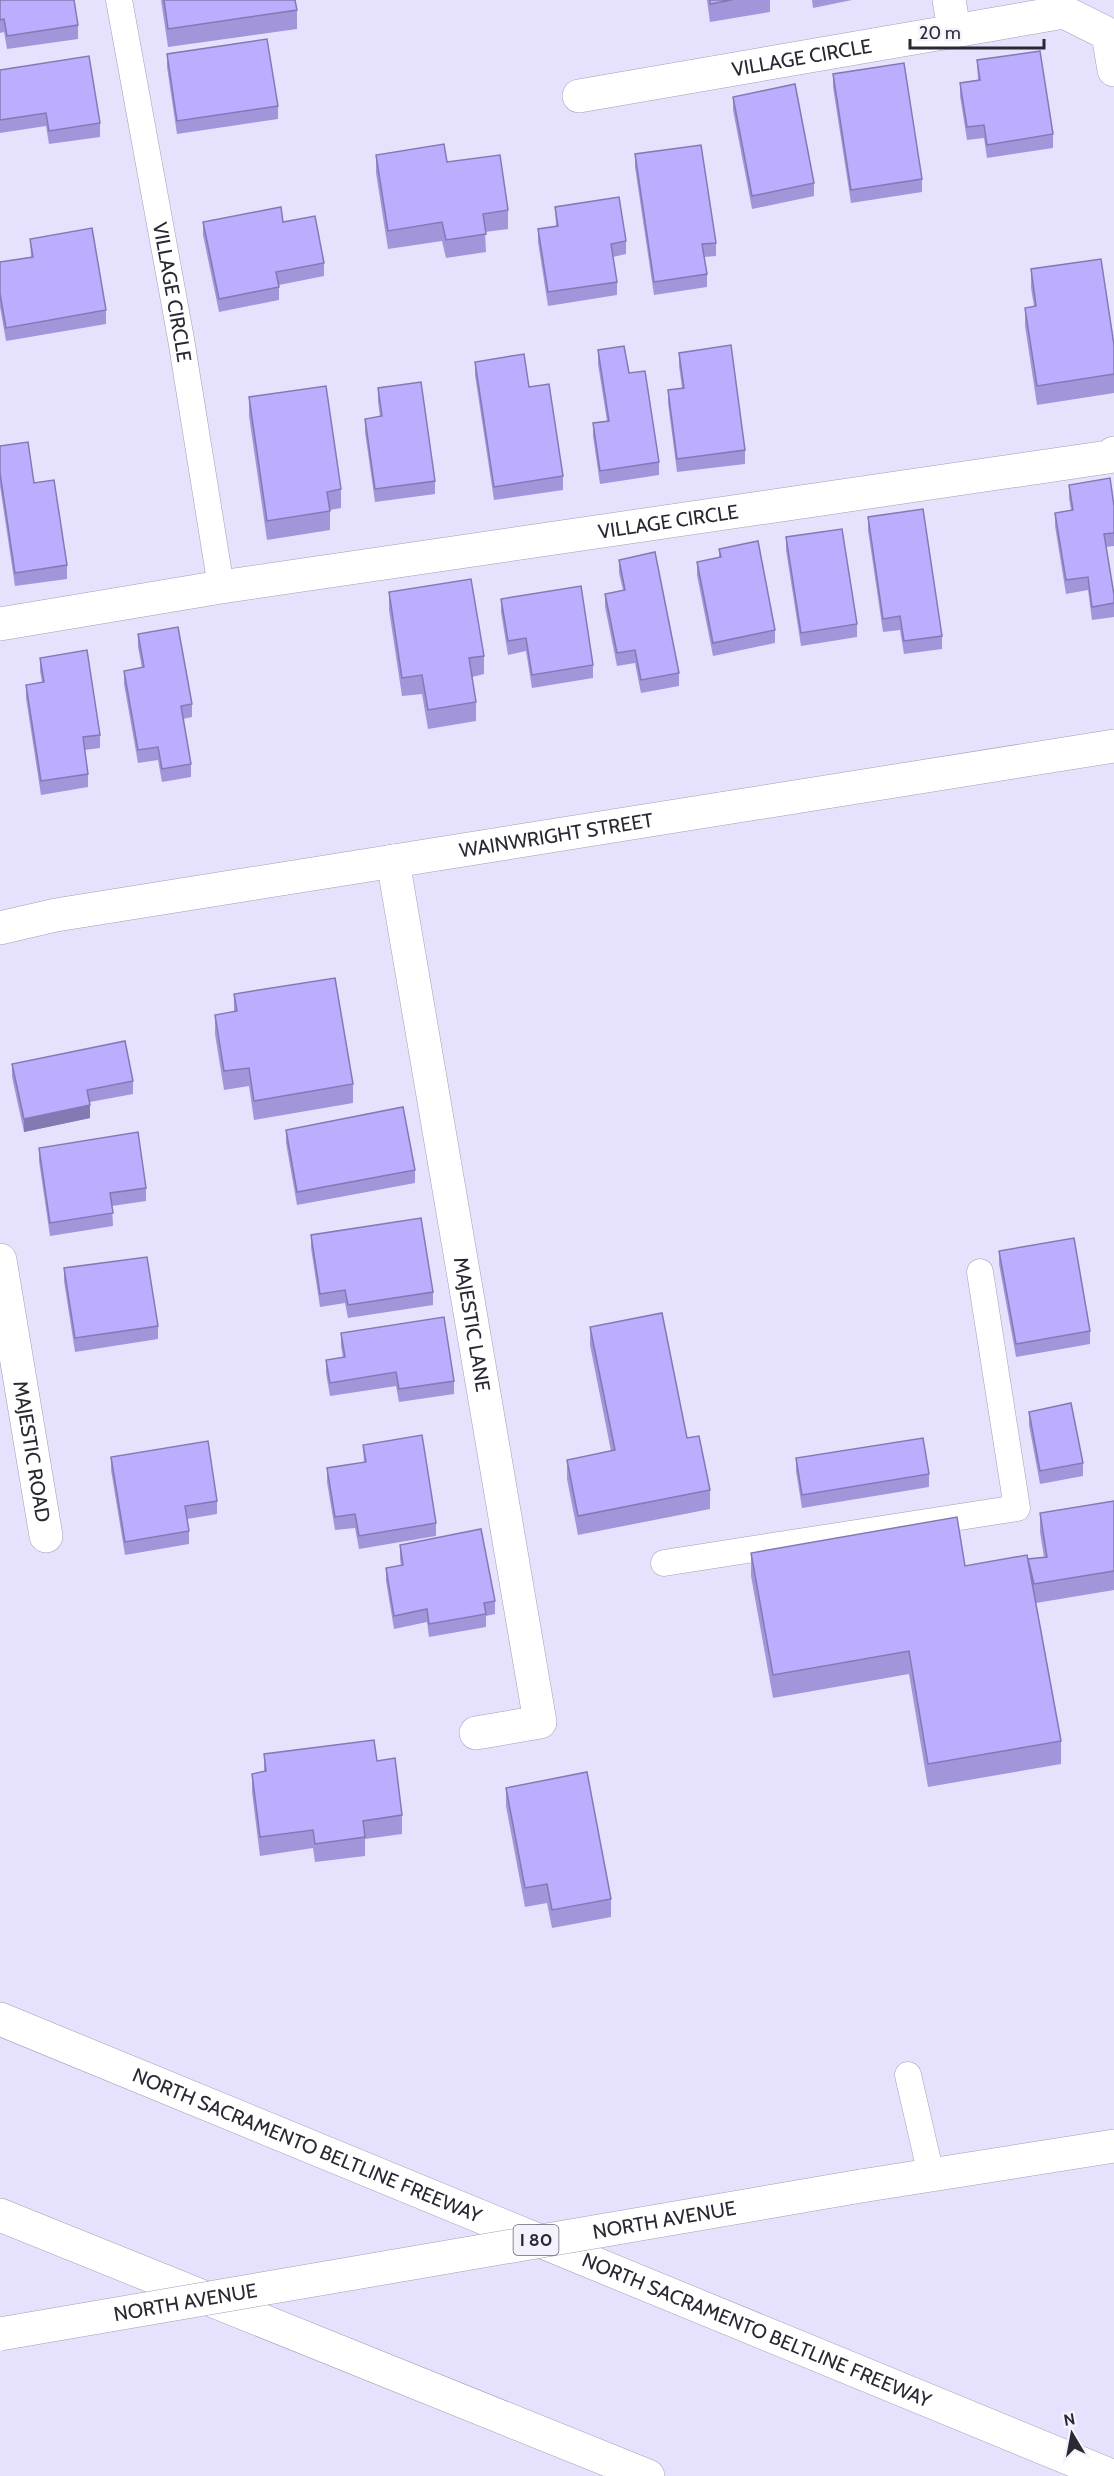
<svg xmlns="http://www.w3.org/2000/svg" width="1114" height="2476" font-family="Cabin,sans-serif">
  <rect width="100%" height="100%" fill="#e6e2fd"/>
  <g fill="none" stroke-linecap="round" stroke-linejoin="round">
    <g stroke="#a19eb6" stroke-width="27">
      <g id="service">
        <path id="s1" d="M119,0L181,339L221,587"/>
        <path d="M664,1563L1017,1508L980,1272"/>
        <path d="M908,2075L931,2175"/>
      </g>
    </g>
    <g stroke="#a19eb6" stroke-width="34">
      <g id="minor">
        <path d="M949,0L954,29"/>
        <path id="s2" d="M579,96L1064,12L1108,34L1114,70"/>
        <path id="s3" d="M0,624L221,587L1108,457L1114,453"/>
        <path id="s4" d="M393,861L540,1722L476,1733"/>
        <path id="s5" d="M0,928L56,915L1114,746"/>
        <path id="s6" d="M0,1260L46,1536"/>
      </g>
    </g>
    <g stroke="#a19eb6" stroke-width="34">
      <path id="tertiary" d="M861,2186L1114,2146"/>
    </g>
    <g stroke="#a19eb6" stroke-width="34">
      <g id="motorway">
        <path id="s7" d="M0,2019L1112,2476"/>
        <path d="M0,2215L648,2476"/>
      </g>
    </g>
    <use href="#service" stroke="#fff" stroke-width="26"/>
    <use href="#minor" stroke="#fff" stroke-width="33"/>
    <use href="#tertiary" stroke="#fff" stroke-width="33"/>
    <use href="#motorway" stroke="#fff" stroke-width="33"/>
    <g stroke="#a19eb6" stroke-width="34" stroke-linecap="butt">
      <g id="tertiary-bridge">
        <path id="s8" d="M0,2334L861,2186"/>
      </g>
    </g>
    <use href="#tertiary-bridge" stroke="#fff" stroke-width="33"/>
  </g>
  <path fill="#a295da" d="M0,0L78,25V39L7,49L4,32L0,33Z
    M161,0H295L297,10V29L168,47Z
    M707,0H770V12L710,22Z
    M812,0H852L813,8Z
    M167,54L278,106V119L177,134L167,67Z
    M977,60L1053,134V148L987,158L984,138L967,140L960,96V83L978,80Z
    M0,70L100,123V137L49,144L46,126L0,133Z
    M833,74L922,179V192L851,203L833,87Z
    M733,97L814,183V196L752,209L733,110Z
    M635,154L716,243V256L704,257L707,274V287L654,295L635,167Z
    M376,155L447,162L508,210V229L485,232L486,252L446,258L442,241L388,249L376,173Z
    M555,207L626,241V254L613,257L617,282V295L548,306L538,242V229L556,226Z
    M203,222H283L324,263V276L279,285V300L219,312L203,235Z
    M30,239L106,310V324L6,341L0,307V262L31,257Z
    M1031,269L1114,345V393L1037,405L1025,326V308L1034,306L1031,288Z
    M598,350L629,373L659,462V475L600,484L593,436V423L607,421L598,364Z
    M679,353L745,450V464L677,472L668,403V390L682,388L679,366Z
    M475,362L529,387L563,476V490L494,500L475,375Z
    M378,388L435,481V494L375,502L365,432V419L380,417L378,401Z
    M249,397L341,489V508L330,510V530L267,540L249,416Z
    M0,446L34,483L67,565V579L15,586L0,486Z
    M1069,485L1114,506V546L1106,547L1114,595V617L1092,620L1088,590L1066,594L1055,526V513L1071,510L1069,498Z
    M868,517L942,636V649L904,654L900,630L883,632L868,530Z
    M786,537L857,624V637L801,646L786,550Z
    M719,549L775,630V643L713,656L697,575V562L719,558Z
    M619,560L679,673V686L641,693L635,663L617,666L605,607V594L623,590L619,573Z
    M389,592L484,656V674L472,677L476,702V721L428,729L422,694L402,696L389,610Z
    M501,599L593,665V678L532,688L526,651L508,655L501,612Z
    M138,634L192,704V717L183,719L191,764V777L162,782L158,760L138,763L124,684V671L142,668L138,647Z
    M40,658L100,735V748L85,750L88,774V787L41,795L26,698V685L42,682L40,671Z
    M234,994L353,1084V1103L254,1120L249,1086L224,1090L215,1034V1015L234,1012Z
    M12,1064L133,1081V1094L90,1102V1118L24,1132L12,1077Z
    M286,1130L415,1170V1183L297,1205L286,1143Z
    M39,1148L146,1188V1201L112,1206L113,1226L50,1236L39,1161Z
    M311,1235L433,1292V1305L348,1318L345,1303L320,1307L311,1248Z
    M999,1251L1090,1331V1344L1016,1357L999,1264Z
    M64,1268L158,1326V1339L75,1352L64,1281Z
    M590,1327L687,1438L710,1490V1509L578,1535L567,1479V1460L611,1451L590,1345Z
    M341,1333L454,1381V1394L399,1402L396,1386L330,1396L326,1373V1360L343,1358L341,1346Z
    M1029,1412L1083,1463V1476L1040,1484L1029,1425Z
    M363,1445L436,1523V1536L359,1549L355,1528L335,1530L327,1482V1468L364,1463Z
    M111,1457L217,1501V1514L187,1519L189,1531V1544L125,1555L111,1470Z
    M796,1458L929,1474V1487L802,1508L796,1471Z
    M1114,1501V1590L1036,1603L1061,1741V1764L928,1787L909,1674L773,1698L751,1576V1553L965,1566L1044,1557L1040,1532V1513Z
    M400,1545L495,1601V1614L486,1616V1627L429,1637L427,1622L394,1629L386,1581V1568L401,1566L400,1558Z
    M264,1754L377,1761L402,1815V1834L365,1839V1856L315,1862L313,1848L260,1856L252,1792V1774L264,1772Z
    M506,1788L611,1899V1917L552,1928L547,1903L525,1907L506,1806Z"/>
  <path fill="#8479b2" d="M90,1105V1118L24,1132V1119Z"/>
  <path fill="#bcadfe" stroke="#8479b2" stroke-width="1.5" d="M0,0H74L78,25L7,36L4,19L0,20Z
    M164,0H295L297,10L168,29Z
    M710,0H732L710,4Z
    M267,39L278,106L177,121L167,54Z
    M1040,51L1053,134L987,145L984,125L967,127L960,83L980,80L977,60Z
    M89,56L100,123L49,131L46,113L0,120V70Z
    M904,63L922,179L851,190L833,74Z
    M795,84L814,183L752,196L733,97Z
    M444,144L447,162L500,155L508,210L483,214L486,234L446,240L442,222L388,231L376,155Z
    M701,145L716,243L702,244L707,274L654,282L635,154Z
    M619,197L626,241L611,244L617,282L548,292L538,229L558,226L555,207Z
    M281,207L283,222L315,216L324,263L276,272L279,287L219,299L203,222Z
    M92,228L106,310L6,328L0,294V262L33,257L30,239Z
    M1101,259L1114,345V374L1037,386L1025,308L1036,306L1031,269Z
    M731,345L745,450L677,459L668,390L684,388L679,353Z
    M624,346L629,373L645,371L659,462L600,471L593,423L609,421L598,350Z
    M524,354L529,387L549,384L563,476L494,487L475,362Z
    M421,382L435,481L375,489L365,419L382,416L378,388Z
    M326,386L341,489L327,492L330,511L267,521L249,397Z
    M28,442L34,483L54,480L67,565L15,573L0,473V446Z
    M1110,478L1114,506V533L1104,534L1114,595V603L1092,607L1088,577L1066,580L1055,513L1073,510L1069,485Z
    M923,509L942,636L904,641L900,616L883,619L868,517Z
    M842,529L857,624L801,633L786,537Z
    M758,541L775,630L713,643L697,562L721,557L719,549Z
    M655,552L679,673L641,680L635,650L617,653L605,594L625,590L619,560Z
    M471,579L484,656L469,658L476,702L428,710L422,675L402,678L389,592Z
    M581,586L593,665L532,675L526,638L508,641L501,599Z
    M178,627L192,704L181,706L191,764L162,769L158,747L138,750L124,671L144,667L138,634Z
    M87,650L100,735L83,737L88,774L41,781L26,685L44,682L40,658Z
    M335,978L353,1084L254,1101L249,1068L224,1071L215,1015L237,1011L234,994Z
    M125,1041L133,1081L87,1090L90,1105L24,1119L12,1064Z
    M403,1107L415,1170L297,1192L286,1130Z
    M138,1132L146,1188L110,1193L113,1213L50,1223L39,1148Z
    M421,1218L433,1292L348,1305L345,1290L320,1294L311,1235Z
    M1074,1238L1090,1331L1016,1344L999,1251Z
    M147,1257L158,1326L75,1338L64,1268Z
    M662,1313L687,1438L699,1436L710,1490L578,1516L567,1460L615,1450L590,1327Z
    M444,1317L454,1381L399,1389L396,1372L330,1383L326,1360L345,1357L341,1333Z
    M1071,1403L1083,1463L1040,1471L1029,1412Z
    M422,1435L436,1523L359,1536L355,1514L335,1517L327,1468L366,1462L363,1445Z
    M923,1438L929,1474L802,1495L796,1458Z
    M208,1441L217,1501L185,1506L189,1531L125,1542L111,1457Z
    M1114,1501V1571L1034,1584L1028,1559L1047,1557L1040,1513Z
    M957,1517L965,1566L1027,1555L1061,1741L928,1764L909,1651L773,1675L751,1553Z
    M481,1529L495,1601L484,1603L486,1614L429,1624L427,1609L394,1616L386,1568L403,1565L400,1545Z
    M374,1740L377,1761L395,1758L402,1815L363,1821L365,1837L315,1844L313,1830L260,1837L252,1774L266,1771L264,1754Z
    M587,1772L611,1899L552,1910L547,1884L525,1888L506,1788Z"/>
  <g text-anchor="middle" dominant-baseline="central" stroke-width="4.5" stroke-linejoin="round" paint-order="stroke">
    <rect fill="#f3f2fd" stroke="#666570" stroke-width="1.5" x="513.5" y="2225" width="45" height="30" rx="4.5"/>
    <g font-size="18" font-weight="bold" fill="#2a2933">
      <text x="536" y="2240">I 80</text>
    </g>
    <g font-size="20" fill="#2a2933" stroke="#f3f2fd">
      <text stroke="none"><textPath href="#s2" startOffset="226">VILLAGE CIRCLE</textPath></text>
      <text stroke="none"><textPath href="#s1" startOffset="297">VILLAGE CIRCLE</textPath></text>
      <text stroke="none"><textPath href="#s3" startOffset="676">VILLAGE CIRCLE</textPath></text>
      <text stroke="none"><textPath href="#s5" startOffset="564">WAINWRIGHT STREET</textPath></text>
      <text stroke="none"><textPath href="#s4" startOffset="470">MAJESTIC LANE</textPath></text>
      <text stroke="none"><textPath href="#s6" startOffset="194">MAJESTIC ROAD</textPath></text>
      <text stroke="none"><textPath href="#s7" startOffset="332">NORTH SACRAMENTO BELTLINE FREEWAY</textPath></text>
      <text stroke="none"><textPath href="#s8" startOffset="674">NORTH AVENUE</textPath></text>
      <text stroke="none"><textPath href="#s8" startOffset="188">NORTH AVENUE</textPath></text>
      <text stroke="none"><textPath href="#s7" startOffset="818">NORTH SACRAMENTO BELTLINE FREEWAY</textPath></text>
    </g>
  </g>
  <g transform="translate(1072 2434) rotate(350)" stroke="#f3f2fd" stroke-width="4.5" paint-order="stroke">
  <path d="M0-4.5L10 22L0 15L-10 22Z" fill="#2a2933"/>
  <text y="-9" font-size="16" font-weight="bold" text-anchor="middle" fill="#2a2933">N</text>
  </g>
  <path d="M910 39v9h134v-9" fill="none" stroke="#2a2933" stroke-width="3"/>
  <text x="919" y="39" font-size="18" fill="#2a2933" stroke="#f3f2fd" stroke-width="4.5" paint-order="stroke">20 m</text>
</svg>
